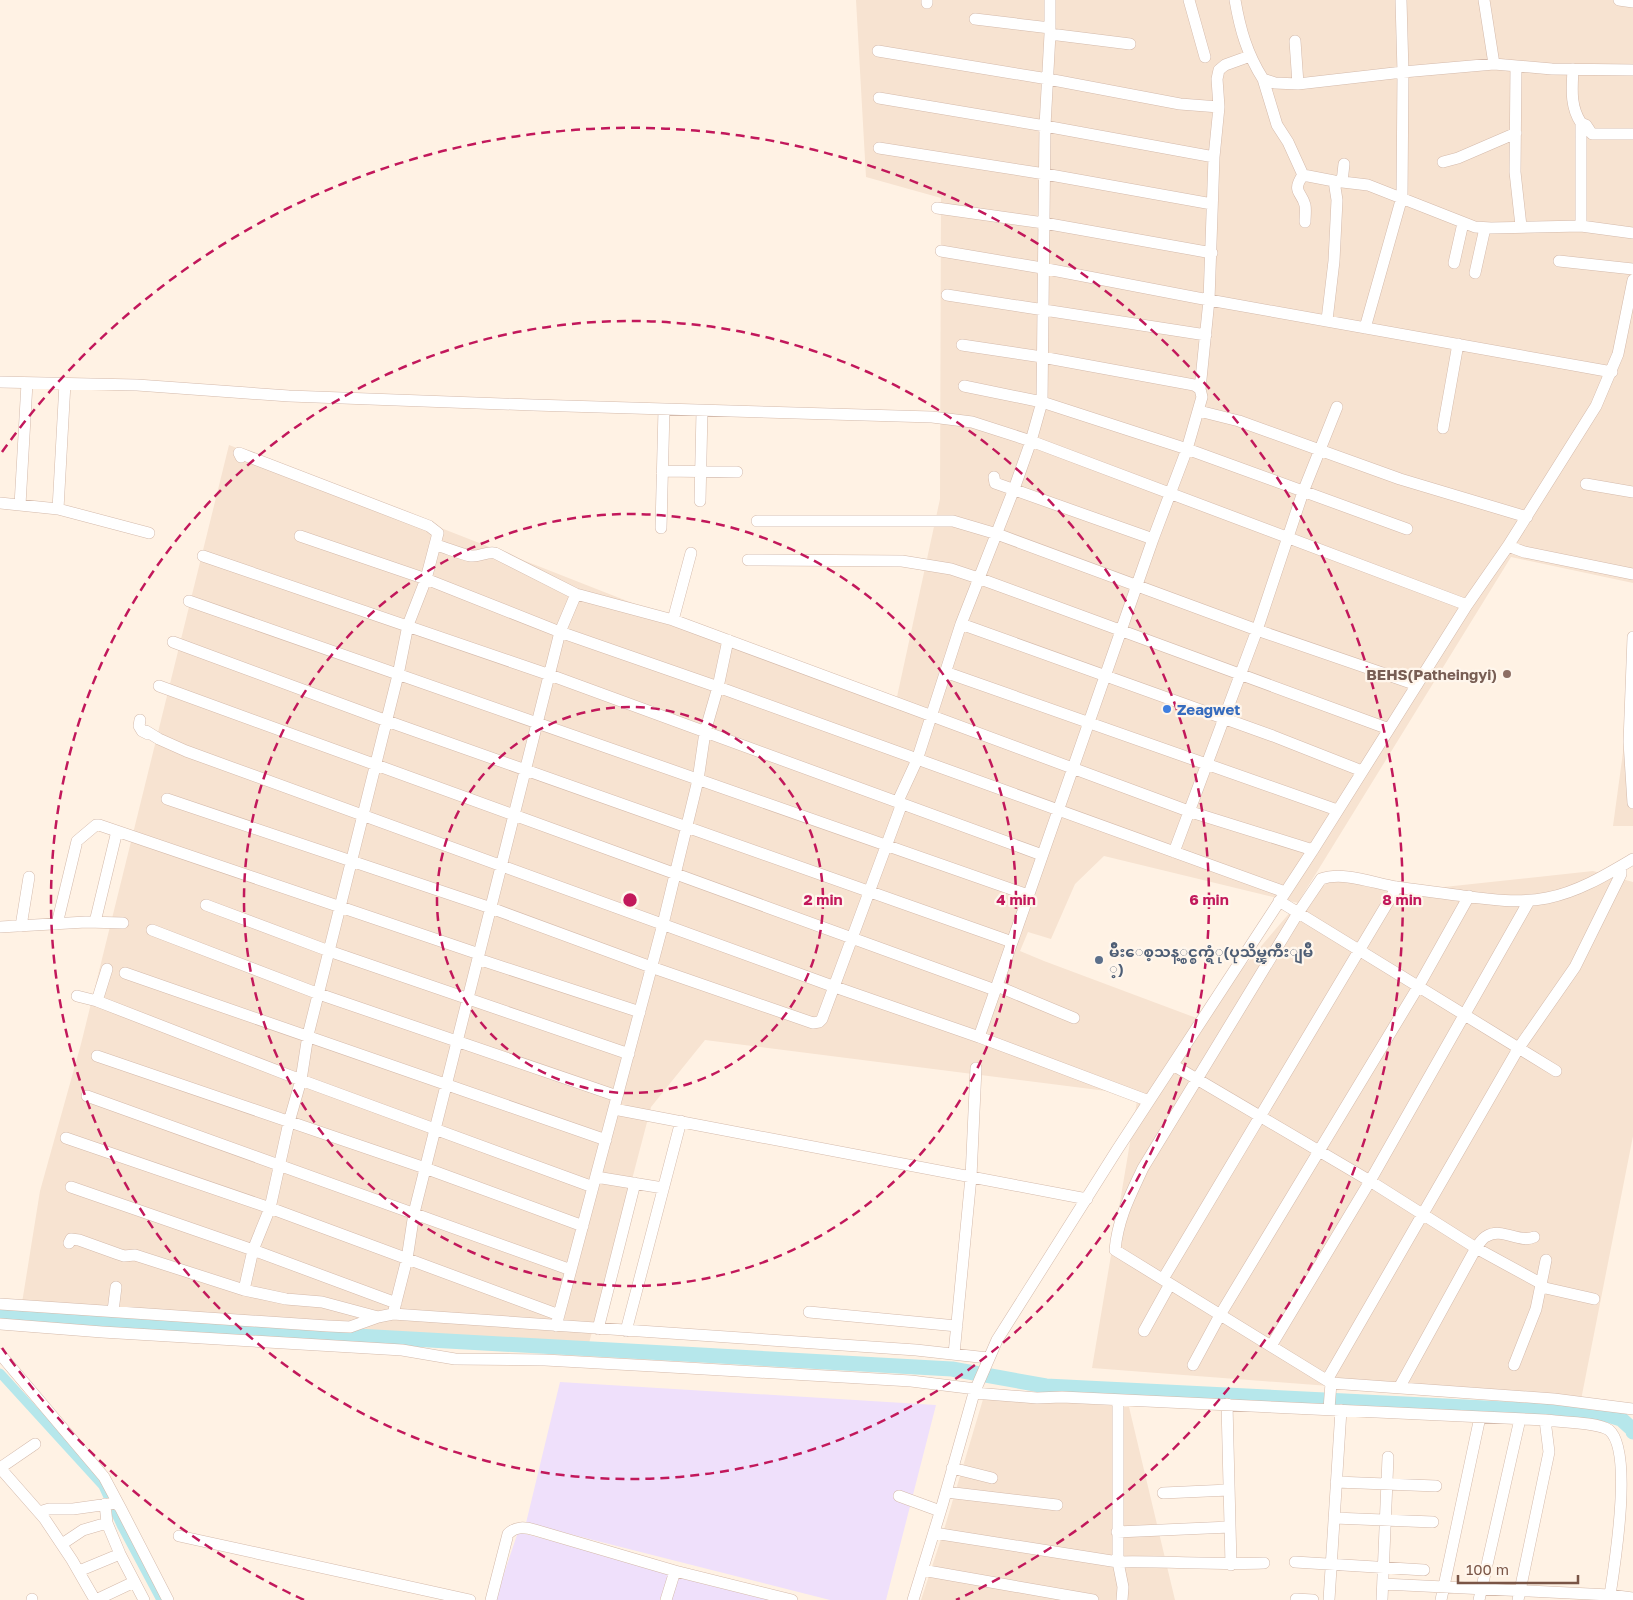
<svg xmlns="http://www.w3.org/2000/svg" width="1633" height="1600" font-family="'Golos Text','Noto Sans Myanmar',sans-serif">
  <rect width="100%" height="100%" fill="#fff2e4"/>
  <path fill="#f7e3d1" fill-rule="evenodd" d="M856,0H1633V583L1511,557L1299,901L1339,876L1416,890L1593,871L1633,882V1136L1580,1405L1092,1368L1138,1095L705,1040L651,1107L587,1351L22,1303L40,1191L81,1044L229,445L895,706L940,499L941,198L866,177ZM1104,856L1298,903L1199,1019L1044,961L1020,951L1028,932L1051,939L1075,884Z
    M1633,679V826H1613Z
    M984,1396L1129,1407L1175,1600H921L943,1533Z"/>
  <path fill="#efe0fb" d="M560,1382L936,1405L886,1600H830L526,1523Z
    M518,1532L777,1600H495Z"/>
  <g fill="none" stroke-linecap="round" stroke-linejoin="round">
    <path stroke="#b6e7eb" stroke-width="9" d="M0,1373L103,1486L122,1527L161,1600"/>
    <path stroke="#b6e7eb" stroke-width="15" d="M0,1316L952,1369L1046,1386L1605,1414L1621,1419L1633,1430V1432"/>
    <g stroke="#d4baab" stroke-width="12">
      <path id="minor" d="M927,0V3
        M1189,0L1205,57
        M1235,0C1240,29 1247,54 1263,79L1275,83L1298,84L1403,72L1494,64L1552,69L1633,70
        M1484,0L1494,64
        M1619,0L1633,2
        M975,19L1050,28
        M1050,34L1130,44
        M1295,41L1298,84
        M878,51L1048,79L1180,104L1219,107
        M1516,66L1515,172L1521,226
        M1573,69C1572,89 1570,106 1581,123L1586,125L1592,134H1633
        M1263,79L1277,125L1288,142L1303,175L1334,181L1368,185L1475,227L1491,228L1581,226L1633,233
        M879,98L1045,126L1214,157
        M1581,123V226
        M879,148L1045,174L1212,204
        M1443,162L1458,158L1516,133
        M1303,175C1291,192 1302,192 1305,205C1306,210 1305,217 1305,222
        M1342,182L1344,164
        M937,208L1044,223L1212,253
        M941,251L1042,268L1198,298L1612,372
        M1559,261L1633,269
        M1454,263L1463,223
        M1475,273L1485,228
        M947,295L1206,335
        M1327,320L1334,261L1337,200L1334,181
        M1365,328L1402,197L1403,72L1401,0
        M962,345L1042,357L1194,385L1200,389L1202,397L1187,449L1153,539L979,1037
        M0,382L137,385L289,396L533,405L932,417L972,422L1031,441L1467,605
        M964,386L1042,402L1187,449L1407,529
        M1200,389L1209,300L1214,157L1219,107L1217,79L1219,70L1225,65L1250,56
        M1199,411L1239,421L1400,479L1527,517
        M1443,428L1458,344
        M241,457L239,453L429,526L438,533L426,579L408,625L398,675L308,1035L301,1080L289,1122L270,1208L253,1250L244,1290
        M662,471L737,472
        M994,477L995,483L1153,539
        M1586,484L1633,492
        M700,501L702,411
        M0,503L58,509L149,533
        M20,505L27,383
        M58,509L65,383
        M757,521H953L997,534L1257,630L1417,685
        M661,528L664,409
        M300,536L426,579L560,632L718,687L1285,892
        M436,545C447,548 460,554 471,556C480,557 487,551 495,553L576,594L673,620L1191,812L1313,850
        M1508,546L1524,552L1633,574
        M203,556L550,675L1042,855
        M748,560L902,561L951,569L978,578L1389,729
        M189,601L1028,895
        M673,620L691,553
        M961,624L1273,736L1362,771
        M1633,637L1629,742L1633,803
        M173,642L387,721L1012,942
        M945,672L1337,810
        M159,686L995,990
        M140,720L139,726L142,731L148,734L146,731L159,739L186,751L835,987L979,1037L1149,1101
        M167,799L491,908L651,967L813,1023L819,1022L822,1019L901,806L898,801L917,760L961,624L1014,489L1031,441L1042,402L1045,126L1050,34V0
        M1174,852L1257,630L1303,492L1337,407
        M1633,859C1606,875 1578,892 1547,898C1517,904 1486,899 1456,895C1436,892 1416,890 1396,887C1373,883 1343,871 1321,879L1298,913L1143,1168C1130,1196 1118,1218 1115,1250L1331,1383L1554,1399L1633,1409
        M1279,901L1556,1071
        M206,905L329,951L629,1054
        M95,922L117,831
        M57,924L77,841L96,825H99L479,954
        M21,926L29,877
        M0,927L86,922L123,923
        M152,930L319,994L617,1096
        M478,959L640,1012
        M125,973L606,1140
        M997,986L1074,1018
        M77,996L97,1001L301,1080L593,1187
        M97,1001L107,969
        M97,1056L425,1168L583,1226
        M1173,1065L1370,1181L1476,1248L1542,1284
        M87,1096L571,1270
        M614,1109L1087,1199
        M66,1138L270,1208L559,1315
        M596,1177L663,1188
        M71,1187L253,1250L396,1303
        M69,1243L71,1239L79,1240L118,1254L124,1256L135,1255L244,1290L286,1299L322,1302L378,1317
        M1163,1279L1397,887
        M1541,1287L1594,1299
        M0,1304L328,1326L350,1327L378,1317L393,1314L916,1350L988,1358
        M113,1311L116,1287
        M809,1312L957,1326
        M393,1314L407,1259L414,1213L560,632L576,594
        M0,1324L102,1332L402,1350L455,1359L545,1360L653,1366L911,1381L976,1389
        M556,1326L663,924L698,780L705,732L718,687L728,640
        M598,1329L635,1183
        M626,1331L681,1121
        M1144,1331L1170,1284
        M1271,1346L1370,1181L1529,901
        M0,1354L104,1477L120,1507
        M954,1354L971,1177L976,1068
        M1193,1365L1220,1315L1418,987L1469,896
        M1514,1365L1536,1309L1546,1260
        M1327,1380L1518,1049L1575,967L1621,874V866
        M1399,1388L1476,1248C1479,1244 1482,1238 1487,1236C1502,1227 1520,1244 1534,1237
        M974,1393L1037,1398L1062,1397L1545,1420C1559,1422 1598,1422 1609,1430C1633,1450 1615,1563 1610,1595L1633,1598
        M1118,1400V1562C1167,1561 1216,1565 1264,1563
        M1227,1404L1231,1565
        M1329,1409L1331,1383
        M0,1468L44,1518L72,1560L95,1600
        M0,1468L35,1444
        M952,1468L992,1478
        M1336,1482L1436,1486
        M946,1492L1057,1505
        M1163,1493L1229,1490
        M899,1496L940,1511
        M105,1504L107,1523L120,1554L144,1600
        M39,1512L49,1509H73L116,1503L120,1507L168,1600
        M1334,1518L1433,1522
        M1117,1532L1230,1527
        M934,1533L1118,1562L1123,1587L1122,1600
        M179,1536L470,1600
        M62,1544L83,1530L107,1523
        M1295,1562L1424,1570
        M922,1570L1093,1600
        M79,1571L120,1554
        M1383,1584L1610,1595L1609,1600
        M32,1599V1600
        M1296,1599L1313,1600
        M96,1600L134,1582
        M491,1600L508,1534C516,1526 525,1527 535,1530L675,1571L792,1600
        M666,1600L675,1571
        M913,1600L942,1506L974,1393L997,1340L1117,1150L1313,850L1467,605L1508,546L1596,406L1618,354L1633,280
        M1329,1600L1341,1410
        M1382,1600L1388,1457
        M1441,1600L1480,1417
        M1479,1600L1520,1419
        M1518,1600L1549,1452L1545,1420"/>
    </g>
    <use href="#minor" stroke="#fff" stroke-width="11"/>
  </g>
  <g fill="none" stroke="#c2185b" stroke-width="2.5" stroke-dasharray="9 6">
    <circle cx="630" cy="900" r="193"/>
    <circle cx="630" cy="900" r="386"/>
    <circle cx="630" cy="900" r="579"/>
    <path d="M304 1600A772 772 0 0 1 2 1348M2 452A772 772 0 1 1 956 1600"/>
  </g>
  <circle fill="#8d6e63" stroke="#fff6ec" stroke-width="2" cx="1507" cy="674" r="5"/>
  <circle fill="#3f7fe0" stroke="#fff6ec" stroke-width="2" cx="1167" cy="709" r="5"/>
  <circle fill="#5c6f8a" stroke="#fff6ec" stroke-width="2" cx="1099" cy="960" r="5"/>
  <g text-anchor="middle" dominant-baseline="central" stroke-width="4.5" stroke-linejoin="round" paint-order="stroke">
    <g font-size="15" font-weight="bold" fill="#785e54" stroke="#fff6ec" text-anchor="end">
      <text x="1497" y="674">BEHS(Patheingyi)</text>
    </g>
    <g font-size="15" font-weight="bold" fill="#366cbe" stroke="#fff6ec" text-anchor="start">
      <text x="1177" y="709">Zeagwet</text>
    </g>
    <g font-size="15" font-weight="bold" fill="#4e5e75" stroke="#fff6ec" text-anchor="start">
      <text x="1109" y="951">မ်ိဳးေစ့သန့္စင္စက္ရံု(ပုသိမ္ၾကီးျမိဳ<tspan x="1109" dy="17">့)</tspan></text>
    </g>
  </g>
  <circle cx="630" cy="900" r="8" fill="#c2185b" stroke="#fff6ec" stroke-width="2.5"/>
  <g font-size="15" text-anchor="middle" font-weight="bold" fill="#c2185b" stroke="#fff6ec" stroke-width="4.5" stroke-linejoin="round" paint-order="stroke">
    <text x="823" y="905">2 min</text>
    <text x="1016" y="905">4 min</text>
    <text x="1209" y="905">6 min</text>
    <text x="1402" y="905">8 min</text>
  </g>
  <path d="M1458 1575v8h120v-8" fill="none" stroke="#7a5546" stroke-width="2.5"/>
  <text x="1466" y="1575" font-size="15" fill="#7a5546" stroke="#fff6ec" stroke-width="4" paint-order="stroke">100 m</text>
</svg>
